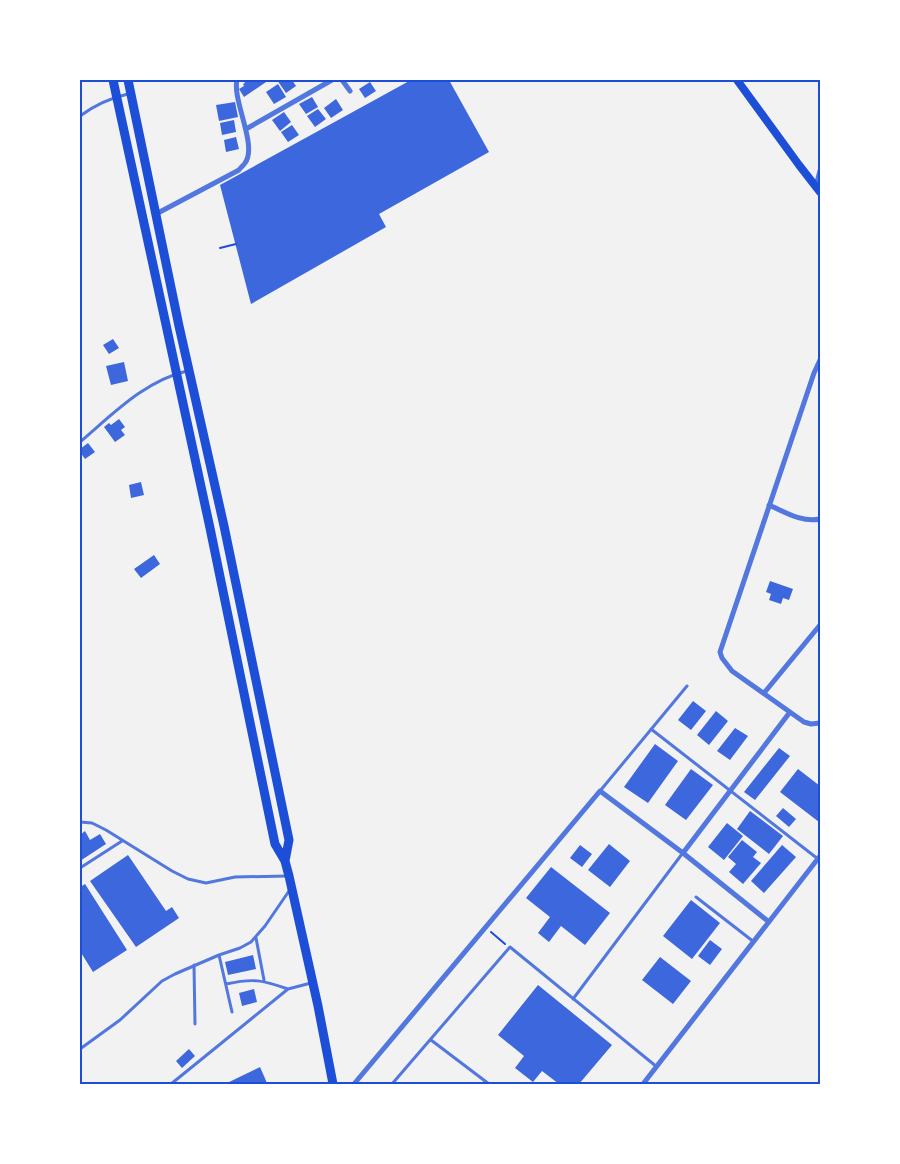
<svg xmlns="http://www.w3.org/2000/svg" width="900" height="1164" font-family="'Public Sans',sans-serif">
  <rect width="100%" height="100%" fill="#f2f2f2"/>
  <path fill="#3d67dc" d="M243,80H269L244,97L239,89L244,86L243,84L245,83Z
    M277,80H292L296,86L286,93Z
    M411,80H449L489,152L379,214L386,227L251,304L220,185Z
    M370,82L376,91L365,98L359,89Z
    M278,84L286,97L274,104L266,92Z
    M312,97L318,107L306,114L299,104Z
    M336,99L343,110L331,118L324,108Z
    M235,102L238,117L219,121L216,105Z
    M318,109L326,119L315,127L307,116Z
    M284,112L291,122L280,131L272,120Z
    M234,120L236,132L222,135L220,123Z
    M292,125L299,135L288,142L281,132Z
    M236,137L239,149L226,152L224,140Z
    M113,339L119,348L109,354L103,345Z
    M124,362L128,381L111,385L106,366Z
    M119,419L125,427L121,430L125,435L115,442L104,427L109,423L111,425Z
    M88,443L95,452L85,459L80,452V449Z
    M141,482L144,495L131,498L129,485Z
    M154,555L160,564L141,578L134,569Z
    M770,581L793,589L789,600L783,598L781,604L769,600L771,594L766,592Z
    M693,701L706,711L691,730L678,720Z
    M716,711L728,721L709,745L697,735Z
    M735,728L748,736L730,760L717,751Z
    M655,744L678,761L648,803L624,787Z
    M779,748L790,756L755,800L744,792Z
    M691,769L713,785L686,820L665,805Z
    M798,769L820,786V820L819,822L780,792Z
    M783,808L796,819L789,827L776,816Z
    M750,811L783,836L769,854L737,829Z
    M727,823L743,836L724,860L708,847Z
    M85,831L90,840L100,834L106,844L80,861V835Z
    M742,840L757,852L753,857L761,863L743,884L729,872L736,864L728,857Z
    M609,844L630,861L610,887L588,870Z
    M580,845L592,854L582,867L570,858Z
    M782,845L796,857L764,893L751,881Z
    M128,855L166,911L172,907L179,918L136,947L90,881Z
    M551,867L610,913L585,945L561,926L549,942L538,933L550,917L526,898Z
    M85,884L127,950L93,972L80,951V887Z
    M691,900L720,923L692,959L663,936Z
    M710,940L722,949L710,965L698,956Z
    M253,955L256,969L228,975L225,962Z
    M660,957L691,981L673,1004L642,980Z
    M538,985L612,1045L579,1084H559L542,1071L533,1082L515,1068L524,1056L498,1035Z
    M254,989L257,1002L242,1006L239,993Z
    M189,1049L195,1056L182,1068L176,1061Z
    M260,1067L267,1083L265,1084H225Z"/>
  <g fill="none" stroke-linecap="round" stroke-linejoin="round">
    <path stroke="#1d4ed8" stroke-width="2" d="M220,248L236,244
      M491,932L505,944"/>
    <path stroke="#5277de" stroke-width="3" d="M80,116C95,105 110,98 128,94
      M80,442C112,415 144,381 187,371
      M651,729L818,859
      M600,791L687,686
      M80,822L92,823L106,830L172,871L188,879L206,883L235,877L287,876
      M80,868L122,841
      M696,897L754,942
      M256,938L264,980
      M219,955L232,1012
      M194,965L195,1024
      M226,984C254,978 262,980 288,989
      M573,999L682,854
      M431,1040L489,1084
      M80,1049L120,1020L162,981L175,974L219,955L240,948L251,942L265,926L289,891
      M171,1084L288,989L311,983
      M392,1084L510,947L657,1067"/>
    <path stroke="#5277de" stroke-width="5" d="M342,80L350,91
      M246,129L332,80
      M816,186L820,171
      M156,214L239,170C239,169 245,164 245,163C258,146 232,100 237,80
      M820,360L814,373L720,652L722,658L732,671L804,722L811,724L820,723
      M769,505C785,512 802,523 820,519
      M764,693L820,625
      M683,853L790,712
      M354,1084L600,791L683,853L769,922
      M643,1084L820,856"/>
    <path stroke="#1d4ed8" stroke-width="8" d="M737,80L799,165L820,192"/>
    <path stroke="#1d4ed8" stroke-width="9" d="M113,80L210,528L275,844L285,861L289,876L318,1006L333,1084
      M128,80L179,326L224,526L289,840L285,861"/>
  </g>
  <rect width="900" height="1164" fill="none" stroke="#ffffff" stroke-width="162"/>
  <rect x="81" y="81" width="738" height="1002" fill="none" stroke="#1d4ed8" stroke-width="2"/>
</svg>
